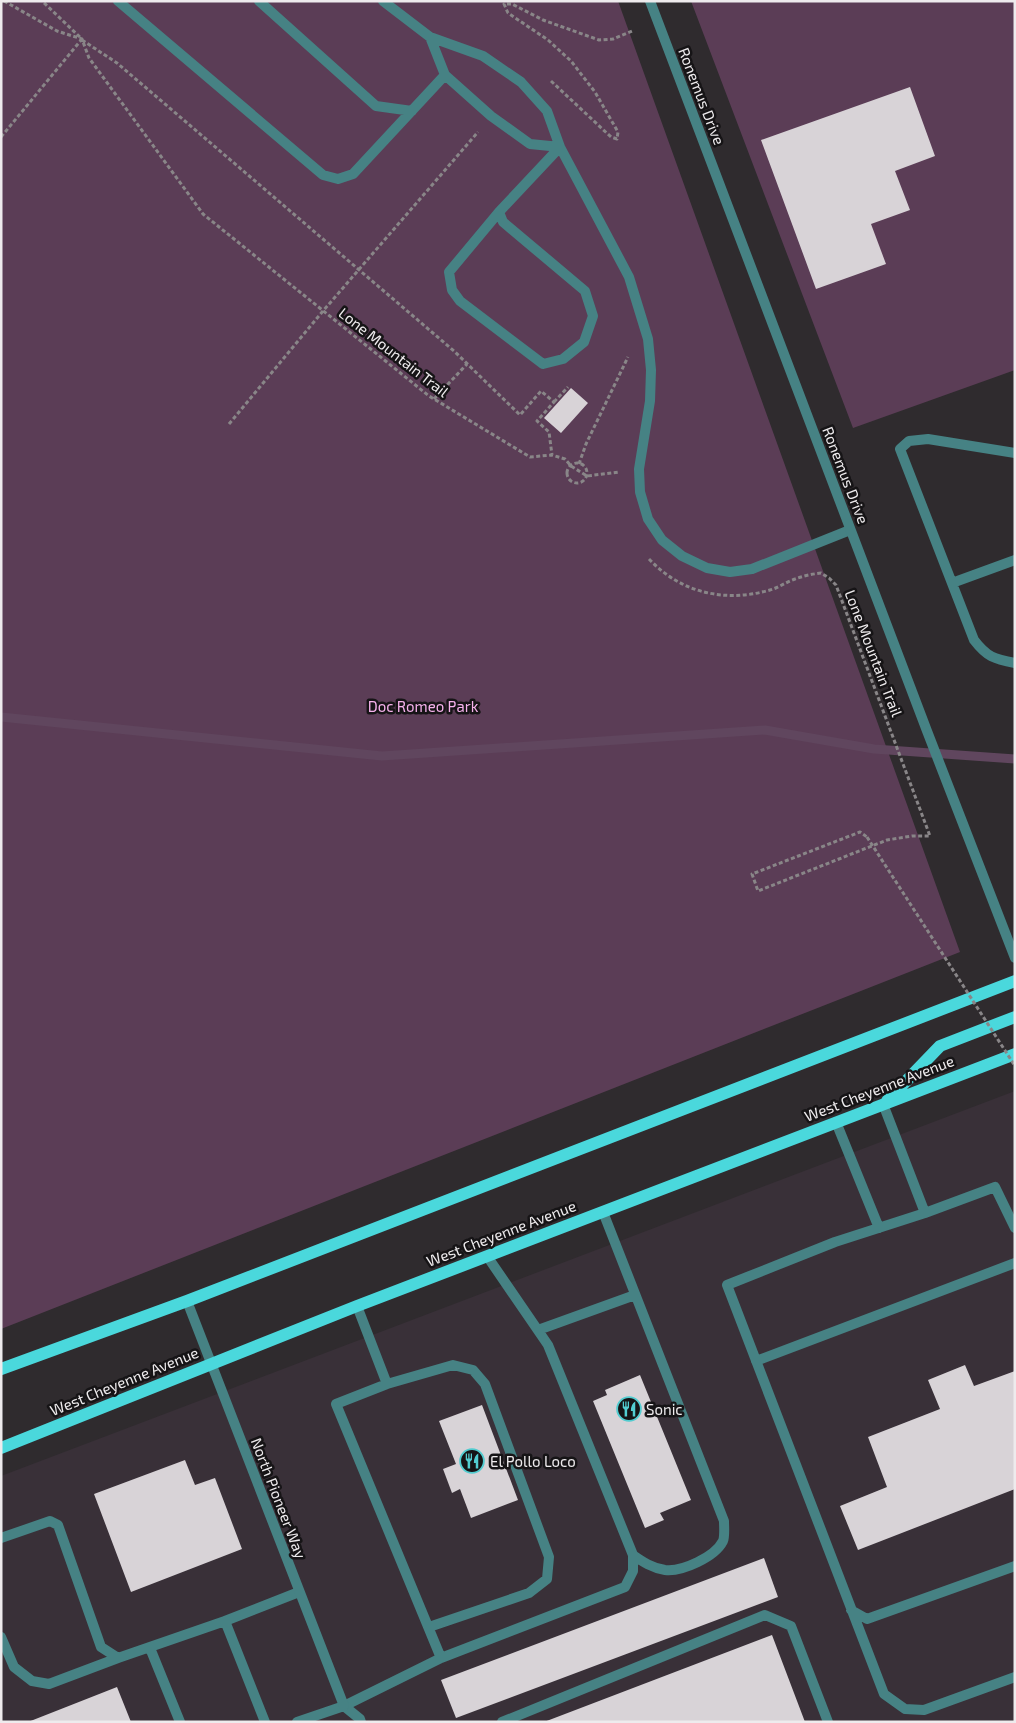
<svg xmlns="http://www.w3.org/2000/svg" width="1016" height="1723" font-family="'Exo 2',sans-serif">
  <rect width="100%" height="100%" fill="#2f2b2e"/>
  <path fill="#393038" d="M1015,1091V1722H1V1476Z"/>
  <path fill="#5b3d56" d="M1,1H618L960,952L1,1329Z
    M691,1H1015V370L853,428Z"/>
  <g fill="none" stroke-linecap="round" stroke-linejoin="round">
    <path stroke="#60465e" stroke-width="9" d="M1,717L382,756L765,730L874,749L1015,759"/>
  </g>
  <path fill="#d8d3d7" d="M910,87L935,156L895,171L910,210L871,224L886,264L816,289L761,140Z
    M571,388L588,403L561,433L544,418Z
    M965,1365L974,1386L1015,1371V1489L858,1550L840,1506L887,1487L868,1437L940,1409L928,1380Z
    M640,1375L691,1500L660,1513L664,1520L645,1528L593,1401L607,1395L605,1390Z
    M482,1405L518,1500L471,1518L460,1489L452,1493L443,1469L456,1464L439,1421Z
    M185,1460L195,1485L215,1478L242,1549L131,1592L94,1494Z
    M764,1558L778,1597L456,1718L441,1680Z
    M772,1635L805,1722H544Z
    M117,1687L131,1722H28Z"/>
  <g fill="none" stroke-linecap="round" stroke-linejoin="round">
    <path stroke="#898688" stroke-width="3" stroke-dasharray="4 2.5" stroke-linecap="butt" d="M4,1L57,31L82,39L89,58L203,214L429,396L530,457L552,455L565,459L571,466L587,476L619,472
      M82,40L117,63L454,351L520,415L541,391L554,402L537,421L549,432L552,455
      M551,81L611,137L617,139L618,132L595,92L571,61L548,40L508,13L504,4H512L543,20L599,40L613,39L632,31
      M1,137L82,39L42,1
      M434,399L467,364
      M554,402L568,387
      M229,424L323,311L478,132
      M567 473a10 10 0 1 1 20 0a10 10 0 1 1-20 0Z
      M579,464L586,444L628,357
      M649,559C681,593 725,603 770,590C778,588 786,582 795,579C803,576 812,574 821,573L829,578L836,585L930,836H912L887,840L758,891L752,874L860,832L867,837"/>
    <path stroke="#468284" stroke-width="10" d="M118,1L323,175L338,179L353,174L445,75
      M259,1L376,106L412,111
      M383,1L430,37L483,56L521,82L547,111L560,147L629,277L648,339L651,370L650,401L639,469L640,492L648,519L662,540L682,556L707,568L730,572L752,569L850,530
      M430,37L445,75L491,116L530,144L560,147
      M499,212L503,222L585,291L593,316L584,342L563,359L543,364L460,301L452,290L449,272L499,212L560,147
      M1015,453L928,439L909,441L900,449L974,640C987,657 994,659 1015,663
      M952,583L1015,560
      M883,1104L925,1213
      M836,1122L879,1228
      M1015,1228L995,1187L925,1213L835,1242L727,1285L884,1694L905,1709L924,1710L1015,1677
      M487,1256L548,1345L633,1555C643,1562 652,1568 665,1570C682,1572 715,1557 723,1541C725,1536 724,1527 724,1521L603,1212
      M357,1306L387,1384
      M538,1330L635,1295
      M756,1361L1015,1263
      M1,1538L50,1521L58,1525L101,1647L118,1658
      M851,1610L867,1619L1015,1566
      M225,1621L265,1722
      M429,1627L529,1593L547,1579L549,1557L485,1384L473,1370L453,1365L387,1384L336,1404L441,1658L625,1587L633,1571V1555
      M1,1637L14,1667L32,1681L49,1684L118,1658L225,1621L299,1592
      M150,1648L180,1722
      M344,1706L360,1719L361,1722
      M297,1722L344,1706L441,1658
      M502,1722L765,1615L791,1626L828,1722"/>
    <path stroke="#468284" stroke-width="10" d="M650,1L927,731L1015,958
      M187,1301L344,1706"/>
    <path stroke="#4ad8dc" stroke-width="12" d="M887,1101L940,1046L1015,1017
      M1,1369L187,1301L1015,981
      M1,1448L357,1306L1015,1054"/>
    <path stroke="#898688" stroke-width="3" stroke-dasharray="4 2.5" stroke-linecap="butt" d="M867,837L1015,1066"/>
  </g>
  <defs>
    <g id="restaurant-ring" transform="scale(1.25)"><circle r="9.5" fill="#161416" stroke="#52ccd0" stroke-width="1.5"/><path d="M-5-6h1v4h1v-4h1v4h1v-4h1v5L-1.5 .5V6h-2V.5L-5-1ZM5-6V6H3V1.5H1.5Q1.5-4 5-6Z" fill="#52ccd0"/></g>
  </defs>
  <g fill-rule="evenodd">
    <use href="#restaurant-ring" x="629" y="1409"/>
    <use href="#restaurant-ring" x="472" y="1461"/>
  </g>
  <g text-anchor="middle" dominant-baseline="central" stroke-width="5" stroke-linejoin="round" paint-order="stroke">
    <g font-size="15" fill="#eeebed" stroke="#161416">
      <text transform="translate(702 96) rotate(69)">Ronemus Drive</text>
      <text transform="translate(394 352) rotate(38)">Lone Mountain Trail</text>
      <text transform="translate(846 475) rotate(69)">Ronemus Drive</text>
      <text transform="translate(874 653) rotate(69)">Lone Mountain Trail</text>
      <text transform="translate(879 1088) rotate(-21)">West Cheyenne Avenue</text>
      <text transform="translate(501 1233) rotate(-21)">West Cheyenne Avenue</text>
      <text transform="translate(124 1381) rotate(-22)">West Cheyenne Avenue</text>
      <text transform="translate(279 1498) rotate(69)">North Pioneer Way</text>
    </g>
    <g font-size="15" fill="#f7b2ed" stroke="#161416">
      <text x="423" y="706">Doc Romeo Park</text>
    </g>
    <g font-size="15" fill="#eeebed" stroke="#161416" text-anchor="start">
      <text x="646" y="1409">Sonic</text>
      <text x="490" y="1461">El Pollo Loco</text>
    </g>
  </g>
  <rect width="1016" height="1723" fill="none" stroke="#eeebed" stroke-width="5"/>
</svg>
